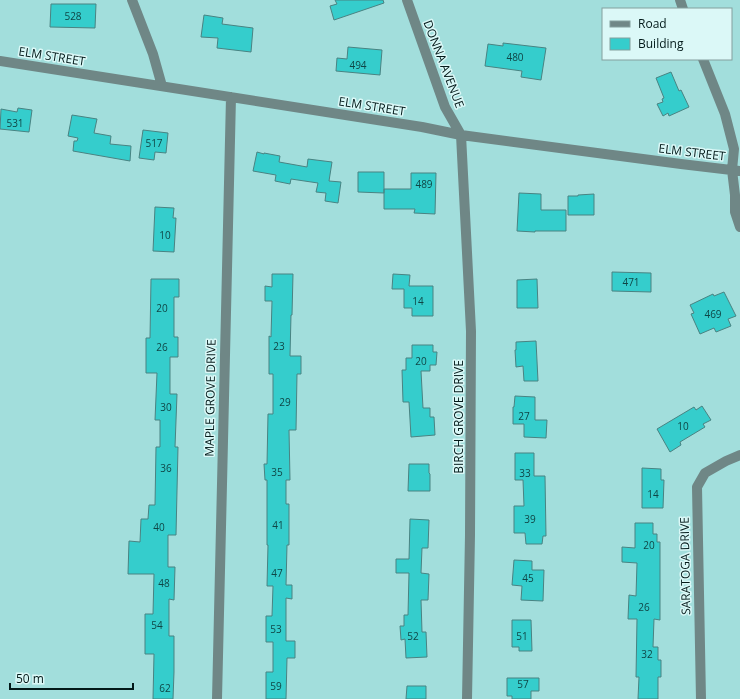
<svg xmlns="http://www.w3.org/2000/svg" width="740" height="699" font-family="'Open Sans',sans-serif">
  <rect width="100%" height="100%" fill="#a2dedc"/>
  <path fill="#35cdcc" stroke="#498382" d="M335,0H383L384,3L334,20L330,6L337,4Z
    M51,4H96L95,28L50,27Z
    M204,15L223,18L222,24L253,28L251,52L217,48L218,38L201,37Z
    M503,43L546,48L541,80L521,77L522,71L485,66L488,44L503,46Z
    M348,47L382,50L380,75L336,71L337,58L347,59Z
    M671,72L679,91L681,90L689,107L669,116L668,113L663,116L657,104L663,102L662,99L664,98L656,78Z
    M18,108L32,110L29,132L0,129L1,109L17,112Z
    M72,115L97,119L94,133L111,136L110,144L131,146L130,161L73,151L74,141H77L78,138L68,136Z
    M143,130L168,133L166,153L155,152L154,160L139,158Z
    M257,152L264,154V153L280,156L279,162L307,167L308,159L332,162L329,181L341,182L338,203L325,201L326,193L316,192L318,183L291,179L290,184L275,181L276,175L253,171Z
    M358,172H384V193L358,192Z
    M411,173H436L435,214L414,213L415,209H384V189H411Z
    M519,193L541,194V210H566V231H535V232L517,231Z
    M594,194V215H568V196H578V195Z
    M155,207L174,208L173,218H176L174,252L153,251Z
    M612,272L651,273V292L612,291Z
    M272,274H293L292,315H291L290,356H301V374H297L296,430H289L290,480H286V504H289V545H287L286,585H292V599L286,598V641H295V658H287L286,699H266V672H273V642H266V616H272L273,586H267L268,545H267V480H265L264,464H267L268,414H273V374H269V336L271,337L272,301H265V286L272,287Z
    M393,274L410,275L409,286H433V316H412V308H404V289H392Z
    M151,279H179V297H174V337H178V357H170V394H177L175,447H178L176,535H168V567H175L174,600L169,599V636H174V672L173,699H153L154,654H145V614H153L154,574H128L129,541L140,542L141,519H148L149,505H155L156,447H160V420H155L157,373H146V338H150Z
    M537,279L538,308H517V280Z
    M724,292L736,316L728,319L731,326L716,332L714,328L700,334L691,314L694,313L690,305L713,294L714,296Z
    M536,341L538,381H524L523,366L516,367L515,350H516V342Z
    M412,345H433V352H437L436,365H430V371H421L423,408H430V417H434L435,435L411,437L409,402H403L402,370H406V358H412Z
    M515,396L535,397V420H547L546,438L524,437V424H513V407H514Z
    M702,406L711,420L703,424L705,427L680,442L681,445L670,452L657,429L694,407L696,410Z
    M515,453H534V476H545L546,536H543L542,544H526L525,533H514V506H524L523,480H515Z
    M409,464H429V473L430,474V491H408Z
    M642,468L661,469V480H664L663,508H642Z
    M410,519L429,520L428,548H422L421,573L429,574L428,600H421L422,632H426L427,657L406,658L405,639L401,640L400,626H404V615H408L409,573H396V559H409Z
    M635,523H653V534H657V542H660V620L654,619L653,647H658V660H661V677H658V699H638L639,677H636L637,619H628L629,595L636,596L637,563L622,562V547L635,548Z
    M514,560L532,561V570H544L543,601L521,600L522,586L512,585Z
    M512,620H531L532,651H519V647H512Z
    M507,678H539V691H531V699H512V696H507Z
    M407,686H426V699H406Z"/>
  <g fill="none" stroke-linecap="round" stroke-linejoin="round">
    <path stroke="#6f8786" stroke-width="10" d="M132,0L153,54L162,86
      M407,0L445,107L461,135L471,331L470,535L467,699
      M680,0L683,9
      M703,59L725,114L734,149L732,170L735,195V212L740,227
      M0,61L422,127L461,135L681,164L740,171
      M217,699L231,97
      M701,699L697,487L705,473L726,461L740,455"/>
  </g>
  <g text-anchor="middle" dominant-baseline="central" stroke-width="3" stroke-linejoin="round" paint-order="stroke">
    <g font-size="10" fill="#0f4646">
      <text x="73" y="16">528</text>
      <text x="515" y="57">480</text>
      <text x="358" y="65">494</text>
      <text x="15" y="123">531</text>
      <text x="154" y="143">517</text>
      <text x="424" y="184">489</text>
      <text x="165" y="235">10</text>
      <text x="631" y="282">471</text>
      <text x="418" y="301">14</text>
      <text x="162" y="308">20</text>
      <text x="713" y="314">469</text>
      <text x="279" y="346">23</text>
      <text x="162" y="347">26</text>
      <text x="421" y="361">20</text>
      <text x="285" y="402">29</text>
      <text x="166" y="407">30</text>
      <text x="524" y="416">27</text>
      <text x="683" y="426">10</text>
      <text x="166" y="468">36</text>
      <text x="277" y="472">35</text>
      <text x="525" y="473">33</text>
      <text x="653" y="494">14</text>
      <text x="530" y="519">39</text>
      <text x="278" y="525">41</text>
      <text x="159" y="527">40</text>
      <text x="649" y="545">20</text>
      <text x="277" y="573">47</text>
      <text x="528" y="578">45</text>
      <text x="164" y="583">48</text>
      <text x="644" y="607">26</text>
      <text x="157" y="625">54</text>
      <text x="276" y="629">53</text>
      <text x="413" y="636">52</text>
      <text x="522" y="636">51</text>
      <text x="647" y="654">32</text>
      <text x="523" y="684">57</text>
      <text x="276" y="686">59</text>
      <text x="165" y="688">62</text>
    </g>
    <g font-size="12" fill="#021919" stroke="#dbf8f7">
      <text transform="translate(52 56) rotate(9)">ELM STREET</text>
      <text transform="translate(444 64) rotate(69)">DONNA AVENUE</text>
      <text transform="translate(372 106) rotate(9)">ELM STREET</text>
      <text transform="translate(692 152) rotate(7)">ELM STREET</text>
      <text transform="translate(210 398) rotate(-89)">MAPLE GROVE DRIVE</text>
      <text transform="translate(458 417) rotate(-90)">BIRCH GROVE DRIVE</text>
      <text transform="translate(685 566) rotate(-91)">SARATOGA DRIVE</text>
    </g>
  </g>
  <rect x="602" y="8" width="130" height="52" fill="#dbf8f7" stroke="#849f9e"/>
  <rect x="610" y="21" width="20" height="6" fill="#6f8786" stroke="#849f9e"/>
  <text x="638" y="28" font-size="12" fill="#021919">Road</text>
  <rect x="610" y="38" width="20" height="12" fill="#35cdcc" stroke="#849f9e"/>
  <text x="638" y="48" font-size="12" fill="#021919">Building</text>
  <path d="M10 683v6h123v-6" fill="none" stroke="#021919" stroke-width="2"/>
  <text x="16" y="683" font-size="12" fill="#021919" stroke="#dbf8f7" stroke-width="3" paint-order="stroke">50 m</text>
</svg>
